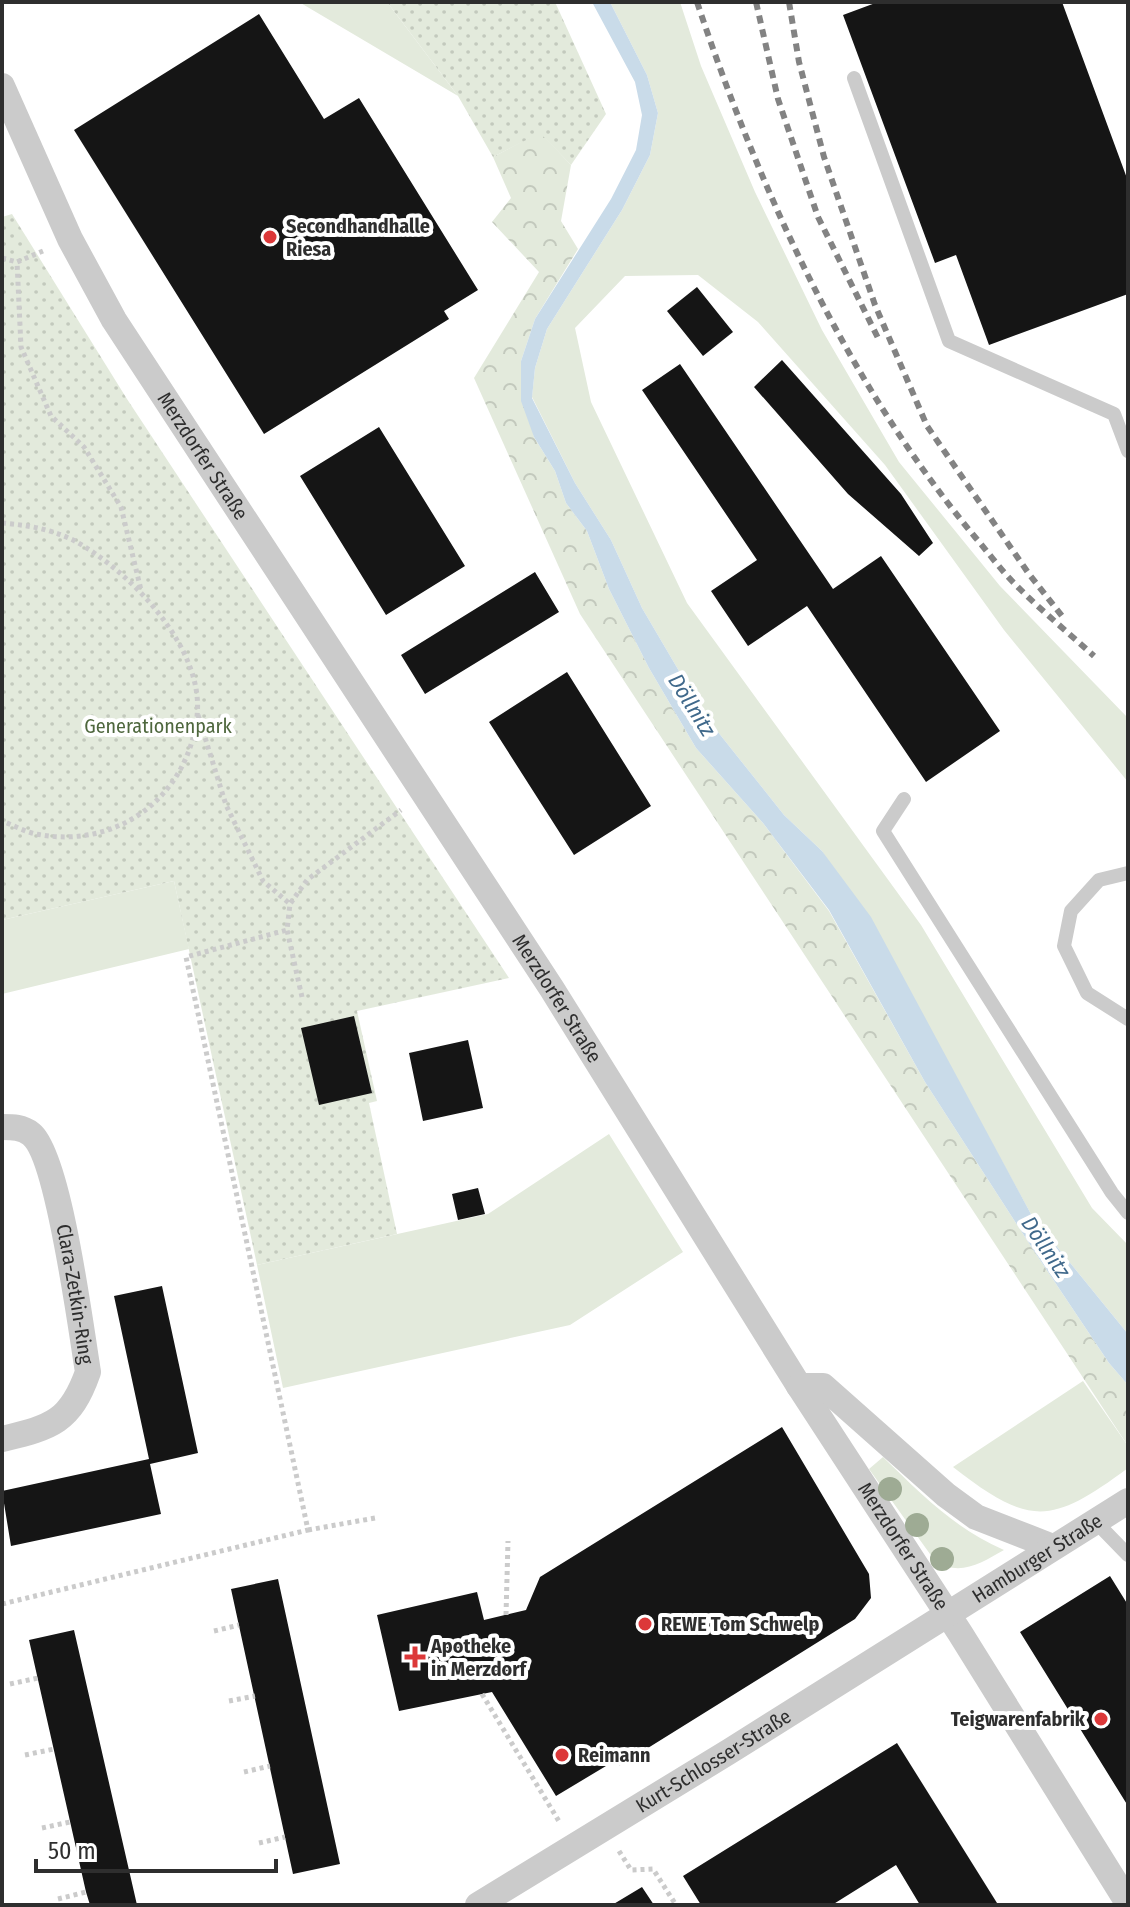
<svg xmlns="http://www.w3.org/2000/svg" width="1130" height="1907" font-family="'Fira Sans Condensed',sans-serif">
  <defs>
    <pattern id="forest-crowns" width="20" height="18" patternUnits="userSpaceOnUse" patternTransform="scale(2)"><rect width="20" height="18" fill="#e3eadc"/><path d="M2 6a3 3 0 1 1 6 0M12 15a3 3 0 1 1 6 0" fill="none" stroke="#c3c9bd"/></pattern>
    <pattern id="park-dots" width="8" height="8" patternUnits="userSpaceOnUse" patternTransform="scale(2)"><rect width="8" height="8" fill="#e3eadc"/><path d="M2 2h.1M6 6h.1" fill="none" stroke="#c3c9bd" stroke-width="1.8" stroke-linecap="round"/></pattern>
  </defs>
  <rect width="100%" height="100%" fill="#fff"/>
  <path fill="#e3eadc" d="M299,2H387L458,96Z
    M610,2H680L701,66L755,192L822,330L899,462L1000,586L1128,718V782L1004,630L885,465L758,322L698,275L625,276L575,328L591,402L687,603L921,925L1092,1208L1128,1245V1334L1032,1216L957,1079L822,851L784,815L706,717L642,608L611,540L575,483L532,397L535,368L547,329L622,210L650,155L658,113L647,75Z
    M174,881L189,949L2,994V920Z
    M609,1134L683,1252L570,1325L283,1388L257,1265L488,1214Z
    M1083,1381L1128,1446V1468C1051,1525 1030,1527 953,1467Z
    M883,1457C920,1493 955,1529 1004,1550C981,1563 960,1577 935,1561L869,1469Z"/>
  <path fill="url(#forest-crowns)" d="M540,132L571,165L561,221L578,249L535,319L521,361L534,437L555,471L566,503L587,531L609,589L649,668L696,748L763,823L829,911L925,1082L1034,1251L1109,1363L1128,1385V1446L580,614L474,378L539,272L492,222L511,198L493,157Z"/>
  <path fill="url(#park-dots)" d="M387,2H555L606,114L571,165L540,133L493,157L458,96Z
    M12,214L127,399L509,978L357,1011L377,1101L369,1103L397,1234L257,1265L174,881L2,920V217Z"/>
  <path fill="#c9dbe9" d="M592,2H610L647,75L658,113L650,155L622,210L547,329L535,368L532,398L575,483L611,540L642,608L706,717L784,815L822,851L871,917L1032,1216L1128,1334V1385L1109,1363L1034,1251L925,1082L829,910L763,823L696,748L649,668L609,589L587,531L566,503L555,471L534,437L521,401V361L535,319L611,199L636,150L642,115L635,82Z"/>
  <path fill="#151515" d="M878,2H1062L1128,181V294L989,345L956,255L935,263L843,15Z
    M259,14L324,119L359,98L478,290L444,311L449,319L264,434L74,130Z
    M697,287L733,332L703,356L667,311Z
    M782,360L901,494L933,543L919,556L848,494L754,387Z
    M680,364L833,589L881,556L1000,731L926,782L807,606L748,646L711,591L757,560L642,390Z
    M379,427L465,566L386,615L300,476Z
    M535,572L559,612L425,694L401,655Z
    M567,672L651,806L574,855L489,722Z
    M354,1016L372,1093L319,1105L301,1028Z
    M468,1040L483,1108L423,1121L409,1053Z
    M478,1188L485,1214L458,1220L452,1194Z
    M162,1286L198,1453L150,1464L161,1514L11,1546L2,1491L149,1459L114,1296Z
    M782,1427L869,1574L871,1598L855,1619L619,1766L616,1760L556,1796L492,1692L399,1711L377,1615L477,1592L484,1620L526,1610L540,1577Z
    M1110,1576L1128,1605V1806L1020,1632Z
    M278,1579L340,1864L293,1874L231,1589Z
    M74,1630L137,1905H90L86,1892L29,1640Z
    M897,1743L997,1903L993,1905H920L896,1865L832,1905H701L683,1876Z
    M642,1887L654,1905H612Z"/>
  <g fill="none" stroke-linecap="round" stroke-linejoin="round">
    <path stroke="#cbcbcb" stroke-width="5" stroke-dasharray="4 4" stroke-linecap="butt" d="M43,251L17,262L21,347L51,416L84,447L121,507L141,590
      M2,258L17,262
      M2,523C27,525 50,529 73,540C129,570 205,648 197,716C188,798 116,850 36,834C25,832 13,825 2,821
      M198,715L226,805L263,881L290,904
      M302,997L287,930L290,904L307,880L401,810
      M308,1530L375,1518
      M2,1604L308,1530L186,957L287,930
      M506,1615L508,1541
      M214,1631L239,1625
      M10,1684L38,1678
      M482,1694L560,1823
      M229,1701L255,1696
      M25,1755L54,1749
      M244,1772L270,1766
      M42,1828L70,1822
      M259,1843L285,1837
      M619,1851L631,1870L653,1869L676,1905
      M58,1899L86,1892"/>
    <path stroke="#cbcbcb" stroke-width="14" d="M854,78L949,341L1114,414L1128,451
      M904,799L883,831L1112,1193L1128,1213
      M1128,873L1099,880L1071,911L1064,946L1087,993L1128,1019
      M1095,1521L1128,1555"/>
    <g stroke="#cbcbcb" stroke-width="26">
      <path id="s1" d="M2,86L70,239L114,320L552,989L799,1386L960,1633L1128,1903"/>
      <path id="s2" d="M2,1127C13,1127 22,1127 31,1134C59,1156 81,1330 88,1372C70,1423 51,1427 2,1439"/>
      <path d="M799,1386H823L946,1495L976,1517L1053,1547"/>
      <path id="s3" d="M478,1905L730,1751L1128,1501"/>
    </g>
    <path stroke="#838383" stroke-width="6" stroke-dasharray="8 6" stroke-linecap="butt" d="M697,2C760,191 847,383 975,537C988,552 1000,569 1014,583C1039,609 1068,632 1094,656
      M756,2L778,99L818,217L880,342
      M789,2L799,62L824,157L875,305L927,426L1029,574L1062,616"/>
  </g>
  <g fill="#9eab94">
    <circle cx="890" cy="1489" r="12"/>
    <circle cx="917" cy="1525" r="12"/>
    <circle cx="942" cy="1559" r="12"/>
  </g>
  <g fill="#dc3839" stroke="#fff" stroke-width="3">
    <circle cx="270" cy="237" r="8"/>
    <circle cx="645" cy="1624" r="8"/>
    <path d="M411 1645h8v8h8v8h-8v8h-8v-8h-8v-8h8z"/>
    <circle cx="1101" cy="1719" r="8"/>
    <circle cx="562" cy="1755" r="8"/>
  </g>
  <g text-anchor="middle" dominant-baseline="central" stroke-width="8" stroke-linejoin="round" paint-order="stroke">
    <g font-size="20" font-weight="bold" fill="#2e2e2e" stroke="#fff" text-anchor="start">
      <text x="286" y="226">Secondhandhalle<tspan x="286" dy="23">Riesa</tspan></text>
      <text x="661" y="1624">REWE Tom Schwelp</text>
      <text x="431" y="1646">Apotheke<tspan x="431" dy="23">in Merzdorf</tspan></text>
      <text x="1085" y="1719" text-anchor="end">Teigwarenfabrik</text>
      <text x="578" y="1755">Reimann</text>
    </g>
    <g font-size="20" fill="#2e2e2e" stroke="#fff">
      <text stroke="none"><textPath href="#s1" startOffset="422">Merzdorfer Straße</textPath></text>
      <text stroke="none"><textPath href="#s1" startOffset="1070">Merzdorfer Straße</textPath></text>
      <text stroke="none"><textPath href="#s2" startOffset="198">Clara-Zetkin-Ring</textPath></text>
      <text stroke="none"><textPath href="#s1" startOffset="1718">Merzdorfer Straße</textPath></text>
      <text stroke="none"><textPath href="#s3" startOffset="658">Hamburger Straße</textPath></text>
      <text stroke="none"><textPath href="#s3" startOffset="276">Kurt-Schlosser-Straße</textPath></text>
    </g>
    <g font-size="20" fill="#4e673d" stroke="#fff">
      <text x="158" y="726">Generationenpark</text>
    </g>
    <g font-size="22" font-style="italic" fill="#40698b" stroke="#fff">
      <text transform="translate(692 705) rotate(58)">Döllnitz</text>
      <text transform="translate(1046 1247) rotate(56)">Döllnitz</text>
    </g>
  </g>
  <rect width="1130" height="1907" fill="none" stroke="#2e2e2e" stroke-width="8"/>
  <path d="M36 1859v12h240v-12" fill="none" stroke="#2e2e2e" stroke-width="4"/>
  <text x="48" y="1859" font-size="24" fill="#2e2e2e" stroke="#ffffff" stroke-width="6" paint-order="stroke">50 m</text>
</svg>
